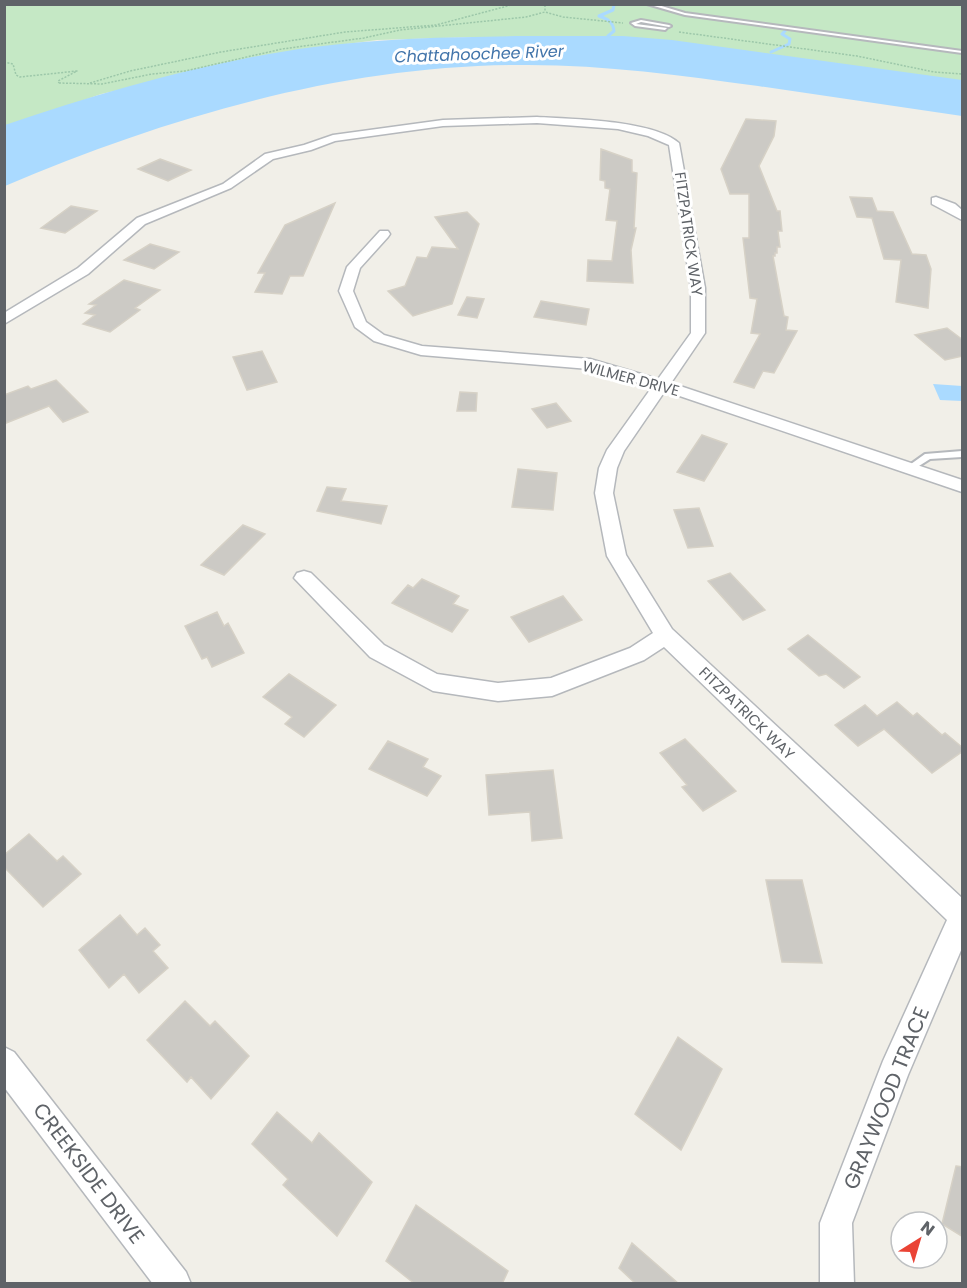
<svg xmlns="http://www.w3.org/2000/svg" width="967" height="1288" font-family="Poppins,sans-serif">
  <rect width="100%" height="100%" fill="#f1efe8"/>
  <path fill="#c5e8c5" d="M4,5H962V82L474,37L377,40L294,51L101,94L5,128Z"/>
  <path fill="#aadaff" d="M523,36H623L672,40L962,80V116C894,106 826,96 758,86C678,75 599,64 518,65C341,66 167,117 5,186V125C105,91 209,61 314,47C384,38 453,37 523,36Z
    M933,384L962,386V401L940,400Z"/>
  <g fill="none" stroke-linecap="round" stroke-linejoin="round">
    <path stroke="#aadaff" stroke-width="3" d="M608,36L614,31C613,22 608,19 599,16L613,10L614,4
      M771,52L789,44L790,39L782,34L785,31"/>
  </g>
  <path fill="#cccac5" stroke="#d6d1c6" stroke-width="1.5" d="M746,119L776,121L774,136L759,166L777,211H780L782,231H778L780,247H777V253H775V256H773L784,316L788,317L786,330L797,331L774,373L763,371L754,388L734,382L760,334L751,333L757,299L750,298L743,238H749V194H730L721,169Z
    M601,149L632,160V172L637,173L634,228H636L631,250L633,283L587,281L588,260L612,261L617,221L606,220L610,189L605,188V181L600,180Z
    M160,159L191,170L168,181L138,169Z
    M850,197L872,198L877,211L893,212L912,254L926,255L931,269L928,308L896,302L901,260L884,259L872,218L857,217Z
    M335,203L303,276H290L282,294L255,292L265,273H258L285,225Z
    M71,206L97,211L65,233L41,228Z
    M467,212L479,224L452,304L413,316L388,291L405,286L417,257L427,258L432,247L458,249L435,217Z
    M150,244L179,252L154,269L124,260Z
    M124,280L160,290L135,308L140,310L110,332L83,324L95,315L85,313L96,305L89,304Z
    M467,297L484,299L477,318L458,315Z
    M541,301L589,309L586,325L534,317Z
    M947,328L963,340V356L945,360L915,335Z
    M262,351L277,382L247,390L233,357Z
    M56,380L88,412L63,422L49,406L4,424V395L28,386L31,389Z
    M460,392L477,393L476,411H457Z
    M556,403L571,421L547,428L532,409Z
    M702,435L727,444L704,481L677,472Z
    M518,469L557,473L553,510L512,507Z
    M327,487L346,489L341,501L387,506L381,524L317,511Z
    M699,508L713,546L688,548L674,510Z
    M243,525L265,534L224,575L201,565Z
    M730,573L765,610L743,620L708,581Z
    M422,579L459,596L453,604L468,610L452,632L392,603L408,585L413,588Z
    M563,596L582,620L529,642L511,617Z
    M217,612L224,626L228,623L244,653L212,667L207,657L202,659L185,626Z
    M808,635L860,677L844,688L826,674L819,676L788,649Z
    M289,674L336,705L304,737L285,724L292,717L263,697Z
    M897,702L913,716L917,713L942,735L945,733L963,748V751L932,773L884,729L858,746L835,725L865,705L877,716Z
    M685,739L736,791L703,811L682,787L687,785L660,753Z
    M388,741L428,759L423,767L441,776L427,796L369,769Z
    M553,770L562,838L532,841L530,812L489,815L486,775Z
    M29,834L57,861L63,856L81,874L43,907L4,867V855Z
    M766,880H802L822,963L782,962Z
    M120,915L137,935L145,928L160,945L153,951L168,968L139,993L124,974L109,988L79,950Z
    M185,1001L210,1026L215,1021L249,1056L211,1099L191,1077L187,1082L147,1040Z
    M678,1037L722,1069L681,1150L635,1114Z
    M277,1112L312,1143L319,1133L372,1182L337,1236L283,1185L288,1179L252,1144Z
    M956,1166L963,1167V1237L942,1224Z
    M416,1205L508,1271L502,1284H415L386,1261Z
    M632,1243L679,1284H636L619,1268Z"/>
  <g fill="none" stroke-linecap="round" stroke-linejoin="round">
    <g stroke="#b5b8bc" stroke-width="4">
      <path id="service" d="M647,4H655L685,13L962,51V53L685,15Z
        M641,20L669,25L671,26L669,27L641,22L636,24L667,28L665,30L635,26L631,23Z
        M962,451V457L930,459L911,471L908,472L904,469L925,454Z"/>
    </g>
    <g stroke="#b5b8bc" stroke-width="3">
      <path id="minor" d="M537,117C572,119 653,120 679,143L705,288V333L671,383L962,480V492L665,391L624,451L617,468L613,493L626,555L672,629L962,898V948L908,1075L852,1223L854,1284H820V1223L883,1061L947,920L664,647L644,660L552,696L498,701L433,691L370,657L294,578L297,573L304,571L311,573L384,645L437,674L498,683L551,678L630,648L653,633L607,556L595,493L599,468L607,450L652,387L589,369L421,355L374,341L355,327L339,291L347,267L380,231H388L390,234L388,237L360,268L353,291L366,322L384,335L422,346L590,359L658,379L691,333V288L669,145L648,136L618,129L537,123L443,126L335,141L311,150L273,159L231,188L145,224L88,274L4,324V313L78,268L137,218L223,184L265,154L304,145L333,135L443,120Z
        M936,197L955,204L962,210V220L932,204V198Z
        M4,1047L14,1052L186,1272L191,1284H153L4,1087Z"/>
    </g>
    <path stroke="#9cc7a9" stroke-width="1.5" stroke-dasharray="2 1.5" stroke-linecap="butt" d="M541,4L545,6V12
      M679,32L857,56L934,72L962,74
      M4,62L13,64L16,75L20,77L77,71L58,81L59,83
      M59,83L102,84L152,74L185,71L282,49L364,38L400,30L526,17L545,12L563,17L623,23
      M90,83L130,71L221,52L345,32L436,25L515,4"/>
    <use href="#service" fill="#fff" fill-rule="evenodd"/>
    <use href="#minor" fill="#fff" fill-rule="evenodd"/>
  </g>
  <g text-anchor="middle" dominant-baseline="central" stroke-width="6" stroke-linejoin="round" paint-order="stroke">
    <g font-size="15" fill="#5f6368" stroke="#fff">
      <text transform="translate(689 234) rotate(82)">FITZPATRICK WAY</text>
      <text transform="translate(631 378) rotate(15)">WILMER DRIVE</text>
      <text transform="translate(747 713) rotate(44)">FITZPATRICK WAY</text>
    </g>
    <g font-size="16" font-style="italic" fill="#4174aa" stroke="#fff">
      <text transform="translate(479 54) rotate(-2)">Chattahoochee River</text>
    </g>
    <g font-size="21" fill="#5f6368" stroke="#fff">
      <text transform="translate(886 1098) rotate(-68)">GRAYWOOD TRACE</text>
      <text transform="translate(89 1173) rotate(53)">CREEKSIDE DRIVE</text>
    </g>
  </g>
  <rect width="967" height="1288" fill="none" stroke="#5f6368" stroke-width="12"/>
  <g transform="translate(919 1240) rotate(37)"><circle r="28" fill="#ffffff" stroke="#bfc1c3" stroke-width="1.5"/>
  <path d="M0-4.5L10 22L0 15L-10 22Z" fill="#ea4335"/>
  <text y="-9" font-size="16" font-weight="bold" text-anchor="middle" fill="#5f6368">N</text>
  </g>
</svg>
